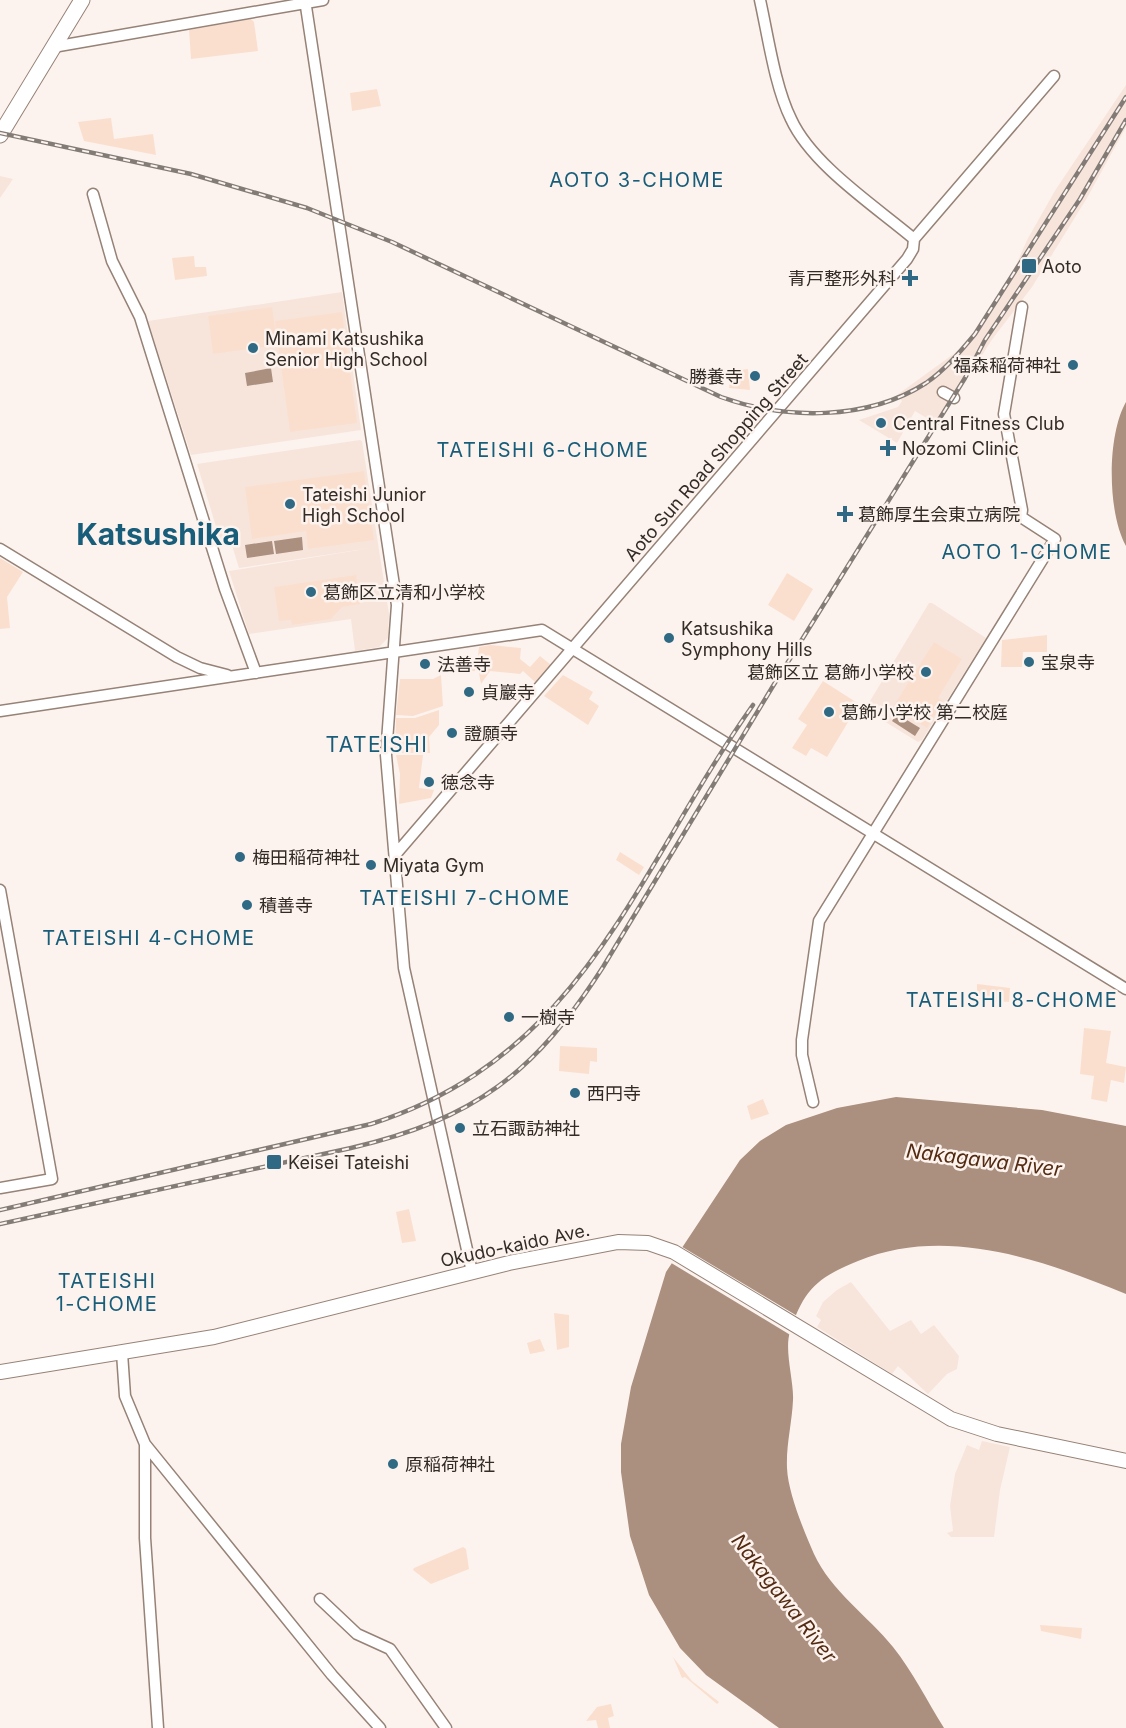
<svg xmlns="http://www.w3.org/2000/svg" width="1126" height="1728" font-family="Inter,'Noto Sans JP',sans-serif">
  <rect width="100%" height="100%" fill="#fcf3ee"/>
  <path fill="#f7e5dc" d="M1126,85V127L1087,198L1032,287L991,341L938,425L915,411L897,443L859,420L898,407L902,401L897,395L959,350L977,331L1010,279L1027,240L1056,189Z
    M0,176L13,179L0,198Z
    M342,292L361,430L191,455L148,321Z
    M360,440L362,441L389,614L388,638L379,647L355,651L351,619L249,634L229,571L371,548L239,568L231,542L221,543L197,464Z
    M929,603H932L986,638L922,740L918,742L866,710L867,706Z
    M851,1282L890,1331L911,1320L921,1334L934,1325L959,1356L957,1369L947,1374L928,1394L898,1366L892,1374L817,1327L821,1320L816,1316L823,1302L837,1290Z
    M982,1441L1010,1447L1000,1490L994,1537H951L947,1533L953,1531L950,1506L955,1474L967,1445L979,1450Z"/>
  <path fill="#fadfcf" d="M251,19L254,22L258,51L191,59L189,30Z
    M377,89L381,106L352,111L350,93Z
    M111,118L114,139L153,134L156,155L84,141L78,122Z
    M194,256L195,267H206L207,276L175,280L172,258Z
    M272,307L276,335L275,321L342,312L357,423L290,432L278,345L213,354L208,316Z
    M748,369L750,390L729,388L731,371Z
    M364,471L374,540L308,549L306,531L252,539L245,487Z
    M0,558L23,572L7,597L10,628L0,629Z
    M787,573L813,589L794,621L768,605Z
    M356,575L360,604L342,607L331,619L292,625L291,620L279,621L274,587Z
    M1047,635V652H1023L1022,667H1001L1002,640Z
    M934,642L962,659L938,698L943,701L927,728L893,707Z
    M491,645L521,648L520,659L530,667L540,656L551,665L535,682L523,671L520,674L490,671L481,684L477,663L479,647Z
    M475,659V671L442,672V660Z
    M441,675L443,706L413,716L396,715L400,679H433Z
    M563,675L593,692L589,699L599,706L588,725L544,696Z
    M823,681L859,704L827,757L811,748L806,756L792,748L807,725L798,719Z
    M439,710V725L429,737L430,753H395L396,718H415Z
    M396,755H423L419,788L434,790L431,798L399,804L400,774Z
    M620,852L644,867L639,875L616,860Z
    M977,984L1010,988L1009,1002L977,1000Z
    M1084,1028L1111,1031L1106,1063L1126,1067L1124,1083L1111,1080L1107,1102L1091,1099L1094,1076L1080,1074Z
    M560,1046L597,1048V1062L590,1061L589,1074L559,1071Z
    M763,1099L769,1114L751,1120L747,1106Z
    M409,1209L416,1241L402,1243L396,1212Z
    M554,1313L569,1315V1347L557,1350Z
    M540,1339L545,1351L530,1354L527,1343Z
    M463,1547L466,1549L469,1569L431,1584L413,1570L414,1568Z
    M1040,1625L1082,1628L1081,1639L1041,1631Z
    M673,1657L692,1681L719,1702L717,1704L685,1677L682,1678Z
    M611,1704L614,1716L608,1718L610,1728H598L596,1720L586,1721L597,1707Z"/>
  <path fill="#ab8f7f" d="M271,368L273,382L247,386L245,373Z
    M1126,402V546C1107,512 1107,435 1126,402Z
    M302,537L303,550L276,554L274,541Z
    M272,541L274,554L247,558L245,545Z
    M897,714L920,728L915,736L892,721Z
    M896,1097L1042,1110L1126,1126V1294C1043,1260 946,1225 858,1261C818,1277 803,1290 790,1332C784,1350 794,1381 793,1400C792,1423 786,1445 787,1468C788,1493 804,1531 814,1554C831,1591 868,1616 893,1647C913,1672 927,1701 944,1728H779L706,1675L680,1648L649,1595L630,1536L621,1472V1444L631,1387L666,1272L740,1160L760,1141L786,1125L837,1108Z"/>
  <path fill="#fcf3ee" d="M679,1245L799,1317L792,1336L668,1261Z"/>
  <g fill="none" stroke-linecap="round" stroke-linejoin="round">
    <g stroke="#968277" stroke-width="13">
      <path id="minor" d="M305,0L397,605L386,755L404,968L472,1272
        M760,0C768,36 775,87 791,119C812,165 875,206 914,239
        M53,47L323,0
        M93,194L112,261L140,317L225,589L256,673
        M943,392L954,398
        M0,549L177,657L200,668L227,675
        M0,711L542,630L1126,989
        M395,855L907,259L913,249L914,239L1054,76
        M0,890L52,1179L0,1188
        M813,1102L802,1055V1040L819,921L1055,539L1021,517L1022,510L1004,414L1022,307
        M122,1353L125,1396L145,1444V1538L158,1728
        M145,1444L332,1675L380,1728
        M320,1599L357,1634L390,1649L446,1728"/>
    </g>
    <g stroke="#968277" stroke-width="16">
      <path id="major" d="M0,1372L214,1337L509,1263L618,1242L648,1243L674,1252L951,1419L997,1434L1126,1461"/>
    </g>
    <g stroke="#968277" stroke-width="17">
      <path id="highway" d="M0,135L82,0"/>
    </g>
    <use href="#minor" stroke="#fff" stroke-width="10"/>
    <use href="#major" stroke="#fff" stroke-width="14"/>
    <use href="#highway" stroke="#fff" stroke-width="15"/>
    <g stroke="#837b76" stroke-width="4.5">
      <path id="rail" d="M0,133L191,174L307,208L392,242L721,397C785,420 867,421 926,383C945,370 960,352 975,334L1126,97
        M0,1210L371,1124C585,1056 636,870 753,705
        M0,1224L351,1148C475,1119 535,1073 603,967L773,686L965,378L985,340L1080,199L1126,120"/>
    </g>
    <use href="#rail" stroke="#fcf3ee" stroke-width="2" stroke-dasharray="7" stroke-linecap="butt"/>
  </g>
  <g fill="#306983" stroke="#fcf3ee" stroke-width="2">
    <rect x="1021" y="258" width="16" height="16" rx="3"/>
    <path d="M907 269h6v6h6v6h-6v6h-6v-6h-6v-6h6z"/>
    <circle cx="253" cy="348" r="6"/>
    <circle cx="1073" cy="365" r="6"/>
    <circle cx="755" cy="376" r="6"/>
    <circle cx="881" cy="423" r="6"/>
    <path d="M885 439h6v6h6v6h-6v6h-6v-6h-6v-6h6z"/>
    <circle cx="290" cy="504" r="6"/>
    <path d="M842 505h6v6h6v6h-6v6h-6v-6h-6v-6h6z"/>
    <circle cx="311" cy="592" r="6"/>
    <circle cx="669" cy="638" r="6"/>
    <circle cx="1029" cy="662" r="6"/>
    <circle cx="425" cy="664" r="6"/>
    <circle cx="926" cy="672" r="6"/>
    <circle cx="469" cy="692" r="6"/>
    <circle cx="829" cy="712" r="6"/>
    <circle cx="452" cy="733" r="6"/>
    <circle cx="429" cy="782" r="6"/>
    <circle cx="240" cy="857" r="6"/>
    <circle cx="371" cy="865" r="6"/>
    <circle cx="247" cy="905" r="6"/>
    <circle cx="509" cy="1017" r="6"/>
    <circle cx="575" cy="1093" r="6"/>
    <circle cx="460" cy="1128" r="6"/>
    <rect x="266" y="1154" width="16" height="16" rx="3"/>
    <circle cx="393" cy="1464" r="6"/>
  </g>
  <g text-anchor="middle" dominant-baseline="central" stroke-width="5" stroke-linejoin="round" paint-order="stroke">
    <g font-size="18" fill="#332b26" stroke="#fcf3ee" text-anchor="start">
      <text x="1042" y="266">Aoto</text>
      <text x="896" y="278" text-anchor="end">青戸整形外科</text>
      <text x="265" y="338">Minami Katsushika<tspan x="265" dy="21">Senior High School</tspan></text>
      <text x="1061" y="365" text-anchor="end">福森稲荷神社</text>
      <text x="743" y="376" text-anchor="end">勝養寺</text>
      <text x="893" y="423">Central Fitness Club</text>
      <text x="902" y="448">Nozomi Clinic</text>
      <text x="302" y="494">Tateishi Junior<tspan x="302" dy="21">High School</tspan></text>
      <text x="858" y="514">葛飾厚生会東立病院</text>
      <text x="323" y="592">葛飾区立清和小学校</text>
      <text x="681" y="628">Katsushika<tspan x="681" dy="21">Symphony Hills</tspan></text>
      <text x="1041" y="662">宝泉寺</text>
      <text x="437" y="664">法善寺</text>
      <text x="914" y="672" text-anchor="end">葛飾区立 葛飾小学校</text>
      <text x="481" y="692">貞巖寺</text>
      <text x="841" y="712">葛飾小学校 第二校庭</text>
      <text x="464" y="733">證願寺</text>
      <text x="441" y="782">徳念寺</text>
      <text x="252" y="857">梅田稲荷神社</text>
      <text x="383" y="865">Miyata Gym</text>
      <text x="259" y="905">積善寺</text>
      <text x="521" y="1017">一樹寺</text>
      <text x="587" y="1093">西円寺</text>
      <text x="472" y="1128">立石諏訪神社</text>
      <text x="288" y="1162">Keisei Tateishi</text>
      <text x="405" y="1464">原稲荷神社</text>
    </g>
    <g font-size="18" fill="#332b26" stroke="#fcf3ee">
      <text transform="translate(716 457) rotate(-49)">Aoto Sun Road Shopping Street</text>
      <text transform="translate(515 1245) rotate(-12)">Okudo-kaido Ave.</text>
    </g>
    <g font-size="20" letter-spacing="1.5" fill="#185d79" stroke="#fcf3ee">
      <text x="637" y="180">AOTO 3-CHOME</text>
      <text x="543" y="450">TATEISHI 6-CHOME</text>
      <text x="1027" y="552">AOTO 1-CHOME</text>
      <text x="465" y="898">TATEISHI 7-CHOME</text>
      <text x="149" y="938">TATEISHI 4-CHOME</text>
      <text x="1012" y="1000">TATEISHI 8-CHOME</text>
      <text x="107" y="1281">TATEISHI<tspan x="107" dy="23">1-CHOME</tspan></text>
    </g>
    <g font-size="20" font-style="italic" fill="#542b12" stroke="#fcf3ee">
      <text transform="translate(984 1160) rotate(7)">Nakagawa River</text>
      <text transform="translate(784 1598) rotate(52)">Nakagawa River</text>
    </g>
    <g font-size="21" letter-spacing="1.5" fill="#185d79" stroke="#fcf3ee">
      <text x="377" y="744">TATEISHI</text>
    </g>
    <g font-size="30" font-weight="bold" fill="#185d79" stroke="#fcf3ee">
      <text x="158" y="534">Katsushika</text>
    </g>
  </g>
</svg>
